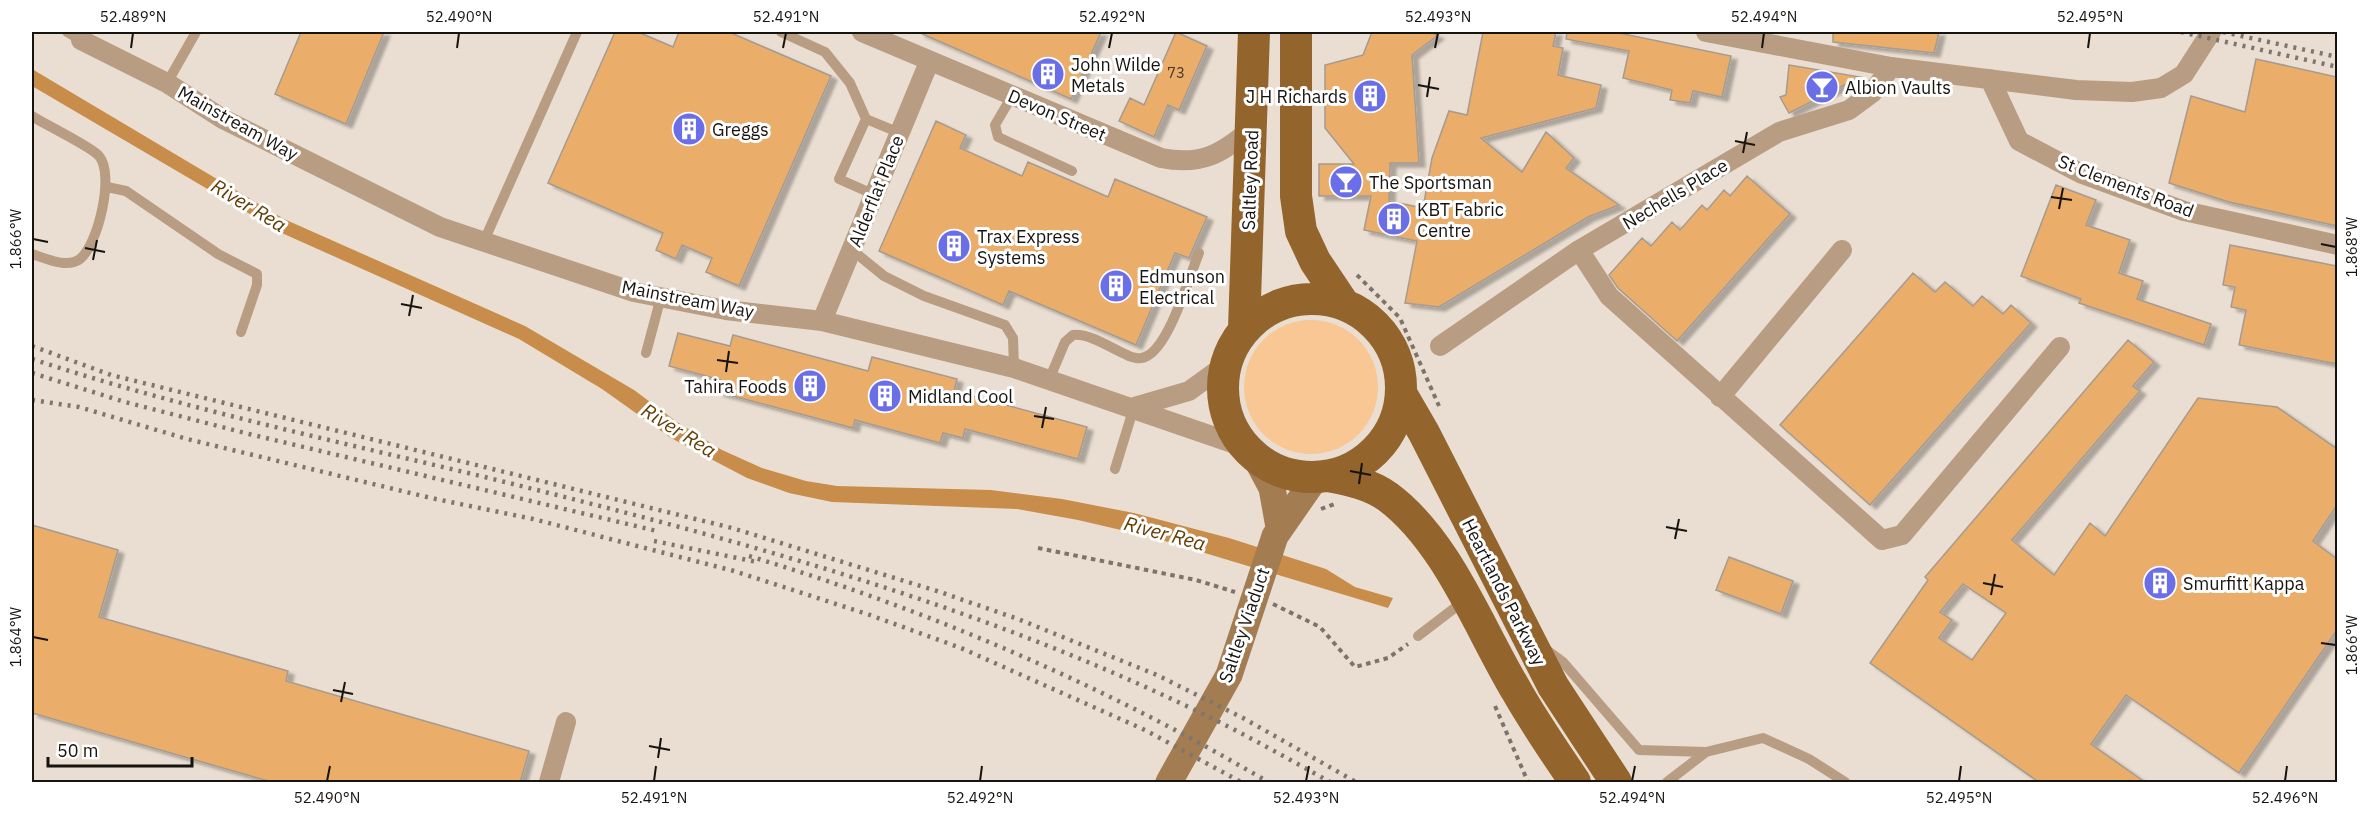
<svg xmlns="http://www.w3.org/2000/svg" width="2369" height="814" font-family="'IBM Plex Sans',sans-serif">
  <defs>
    <filter id="shadow"><feDropShadow dx="6" dy="4" stdDeviation="1.5" flood-color="#0004"/></filter>
  </defs>
  <rect width="100%" height="100%" fill="#eaded2"/>
  <path fill="#f8c793" d="M1244 387a67 67 0 1 1 134 0a67 67 0 1 1-134 0Z"/>
  <path fill="#c88d4a" d="M32,69L284,219L525,326L634,390L677,422L722,450L762,468L806,481L837,486L991,490L1062,499L1134,513L1229,538L1326,569L1355,587L1393,598L1388,608L1155,538L1078,520L1017,509L832,502L789,493L747,478L671,438L602,389L519,339L284,234L32,86Z"/>
  <path fill="#eaad6a" stroke="#a69b90" stroke-width="1.5" fill-rule="evenodd" filter="url(#shadow)" d="M301,32H384L346,124L275,94Z
    M615,32H638L673,47L679,32H729L831,76L739,286L706,272L712,258L682,245L676,259L656,250L663,233L548,183Z
    M918,32H1101L1071,99Z
    M1176,32L1207,46L1179,110L1168,105L1154,137L1119,121L1130,98L1144,105Z
    M1372,32H1429L1438,35L1412,55L1419,163H1390L1389,201L1423,208L1432,158L1449,111L1467,115L1483,32H1556L1553,46L1563,48L1558,75L1601,85L1596,108L1481,138L1522,172L1546,132L1574,158L1566,168L1619,205L1588,217L1439,307L1405,303L1417,241L1364,230L1371,196H1319V164H1354L1325,128V65L1363,55Z
    M1567,32H1614L1731,56L1722,97L1693,91L1690,103L1670,100L1672,90L1623,78L1629,51L1566,39Z
    M1833,32H1939L1934,53L1833,42Z
    M2256,59L2337,77V226L2229,202L2169,183L2191,96L2245,112Z
    M1789,65L1860,77L1789,113L1780,97L1786,95Z
    M936,121L966,135L960,148L1022,176L1028,162L1108,197L1115,179L1207,217L1189,258L1175,253L1136,345L1009,291L1003,305L879,251Z
    M1747,176L1790,214L1677,341L1618,288L1609,275L1642,238L1651,246L1672,222L1680,230L1702,205L1707,210L1724,190L1730,196Z
    M2056,185L2096,200L2086,225L2130,240L2119,273L2143,281L2137,299L2211,324L2204,345L2079,303L2081,299L2021,276Z
    M2230,245L2337,266V364L2239,345L2246,310L2231,307L2235,287L2223,285Z
    M1913,273L1935,292L1945,282L1973,306L1982,296L2003,314L2011,305L2031,323L1870,505L1780,425Z
    M678,333L730,346L733,335L868,371L872,357L957,379L954,391L1087,427L1078,459L965,429L963,438L943,433L940,443L855,420L853,428L718,392L721,380L669,366Z
    M2128,340L2154,362L2133,386L2140,391L2012,540L2054,575L2090,523L2105,536L2198,398L2277,407L2337,449V505L2313,541L2337,559V630L2239,773L2126,695L2091,744L2146,783H2040L1870,663L1928,580L1925,577ZM1963,584L2006,613L1972,660L1939,638L1952,620L1940,612Z
    M32,525L118,550L99,617L288,671L286,681L529,751L520,783H275L32,713Z
    M1729,557L1793,581L1781,614L1716,590Z"/>
  <g fill="none" stroke-linecap="round" stroke-linejoin="round">
    <path stroke="#7c746c" stroke-width="4" stroke-dasharray="4.5 4.5" stroke-linecap="butt" d="M1357,275L1400,318L1439,406
      M1321,509L1337,503
      M1038,548L1196,580L1235,592
      M1273,604L1320,627L1355,667L1388,658L1408,644
      M1495,706L1528,782"/>
    <path stroke="#b89d82" stroke-width="10" d="M67,32L81,40
      M781,32L825,52L850,83L866,119L900,133
      M167,83L196,32
      M1012,96L995,125L998,137L1072,171
      M32,116C44,124 92,147 99,156C115,174 98,245 80,259C67,269 45,258 32,254
      M866,119L839,179L875,195
      M107,187L126,191L218,254L257,274V285L241,332
      M484,241L577,32
      M852,250L884,276L924,296L1005,325L1013,338L1014,368
      M646,353L661,297
      M1049,380L1065,342L1073,335C1089,333 1111,348 1125,354C1131,358 1141,360 1147,356C1170,344 1189,277 1199,253
      M1115,469L1134,407
      M1418,636L1465,600
      M1544,648L1563,662L1639,750L1706,752L1763,738L1809,759L1845,782
      M1667,782L1706,752"/>
    <path stroke="#b89d82" stroke-width="20" d="M862,32L1161,158C1201,166 1222,154 1252,128
      M1706,32L1891,67
      M81,40L167,83L223,119L440,227L634,292L726,310L822,321L1014,368L1244,447
      M1990,79L2019,141L2080,173L2184,211L2338,245
      M1579,250L1609,296L1882,540L1902,535L2060,347
      M822,321L929,62
      M1440,346L1579,250L1779,132L1849,110L1872,93L1891,67L2076,90L2132,92L2161,88L2184,74L2211,32
      M1720,397L1842,250
      M1134,407L1189,391L1225,365
      M549,782L566,722"/>
    <path stroke="#a37c52" stroke-width="27" d="M1256,458L1272,488L1279,527
      M1169,782L1229,675L1275,536L1316,477"/>
    <path stroke="#93642c" stroke-width="32" d="M1296,32V196L1301,231L1315,261L1343,303
      M1223 388a89 89 0 1 1 178 0a89 89 0 1 1-178 0Z
      M1244,329L1254,32
      M1402,395L1424,433L1553,686L1616,782
      M1328,476C1349,480 1370,484 1388,497C1447,541 1479,628 1516,690C1534,722 1555,752 1575,782"/>
    <path stroke="#7e766e" stroke-width="4.5" stroke-dasharray="3 6" stroke-linecap="butt" d="M2181,32L2338,67
      M2223,32L2338,57
      M32,346L111,375L732,528L937,591L1018,619L1157,675L1243,718L1356,782
      M32,359C187,410 346,443 505,482C734,539 964,601 1178,702C1230,726 1280,754 1330,782
      M32,373L125,402L249,434L657,531
      M32,400L79,407L187,439L431,498L533,519L734,571L867,614L961,648L1145,730L1241,782
      M654,541L757,562
      M749,556C931,611 1104,685 1268,782"/>
  </g>
  <path fill="none" stroke="#17130f" stroke-width="2" d="M131,48L133,33M457,48L459,33M783,48L786,33M1109,48L1112,33M1435,48L1438,33M1762,48L1764,33M2088,48L2090,33M1418,85L1439,89M1427,97L1430,77M1735,141L1755,145M1743,153L1747,132M2051,197L2072,200M2059,209L2063,188M33,239L48,242M2321,244L2336,247M85,248L105,252M93,260L97,240M401,304L422,308M409,316L413,295M717,360L738,363M726,372L729,351M1034,416L1054,419M1042,428L1046,407M1350,471L1371,475M1359,484L1362,463M1666,527L1687,531M1675,539L1679,519M1983,583L2003,587M1991,595L1995,574M33,637L48,640M2321,643L2336,645M333,690L353,694M341,702L345,682M649,746L670,750M658,758L661,738M327,781L330,766M654,781L656,766M980,781L982,766M1306,781L1309,766M1632,781L1635,766M1959,781L1961,766M2285,781L2287,766"/>
  <defs>
    <g id="building-disc" transform="scale(1.725)"><circle r="9.5" fill="#6a6fe8" stroke="#fff"/><path d="M-4-6H4V6H1V3H-1V6H-4ZM-2.5-4.3h1.7v1.8h-1.7ZM.8-4.3h1.7v1.8H.8ZM-2.5-1h1.7V.8h-1.7ZM.8-1h1.7V.8H.8Z" fill="#fff"/></g>
    <g id="bar-disc" transform="scale(1.725)"><circle r="9.5" fill="#6a6fe8" stroke="#fff"/><path d="M-6-5H6L.8 .8V4.5H3.5V6h-7V4.5H-.8V.8Z" fill="#fff"/></g>
  </defs>
  <g fill-rule="evenodd">
    <use href="#building-disc" x="1048" y="74"/>
    <use href="#bar-disc" x="1822" y="87"/>
    <use href="#building-disc" x="1370" y="96"/>
    <use href="#building-disc" x="689" y="129"/>
    <use href="#bar-disc" x="1346" y="182"/>
    <use href="#building-disc" x="1394" y="219"/>
    <use href="#building-disc" x="954" y="246"/>
    <use href="#building-disc" x="1116" y="286"/>
    <use href="#building-disc" x="810" y="386"/>
    <use href="#building-disc" x="885" y="396"/>
    <use href="#building-disc" x="2160" y="583"/>
  </g>
  <g text-anchor="middle" dominant-baseline="central" stroke-width="6" stroke-linejoin="round" paint-order="stroke">
    <g font-size="15" fill="#4c3a26">
      <text x="1176" y="72">73</text>
    </g>
    <g font-size="18" fill="#17130f" stroke="#fff" text-anchor="start">
      <text x="1071" y="64">John Wilde<tspan x="1071" dy="21">Metals</tspan></text>
      <text x="1845" y="87">Albion Vaults</text>
      <text x="1347" y="96" text-anchor="end">J H Richards</text>
      <text x="712" y="129">Greggs</text>
      <text x="1369" y="182">The Sportsman</text>
      <text x="1417" y="209">KBT Fabric<tspan x="1417" dy="21">Centre</tspan></text>
      <text x="977" y="236">Trax Express<tspan x="977" dy="21">Systems</tspan></text>
      <text x="1139" y="276">Edmunson<tspan x="1139" dy="21">Electrical</tspan></text>
      <text x="787" y="386" text-anchor="end">Tahira Foods</text>
      <text x="908" y="396">Midland Cool</text>
      <text x="2183" y="583">Smurfitt Kappa</text>
    </g>
    <g font-size="18" fill="#17130f" stroke="#fff">
      <text transform="translate(1057 115) rotate(23)">Devon Street</text>
      <text transform="translate(238 123) rotate(29)">Mainstream Way</text>
      <text transform="translate(1250 180) rotate(-88)">Saltley Road</text>
      <text transform="translate(2126 186) rotate(21)">St Clements Road</text>
      <text transform="translate(876 191) rotate(-68)">Alderflat Place</text>
      <text transform="translate(1675 194) rotate(-31)">Nechells Place</text>
      <text transform="translate(688 299) rotate(11)">Mainstream Way</text>
      <text transform="translate(1504 592) rotate(63)">Heartlands Parkway</text>
      <text transform="translate(1244 625) rotate(-71)">Saltley Viaduct</text>
    </g>
    <g font-size="20" font-style="italic" fill="#633c04" stroke="#fff">
      <text transform="translate(249 205) rotate(31)">River Rea</text>
      <text transform="translate(679 430) rotate(32)">River Rea</text>
      <text transform="translate(1165 533) rotate(15)">River Rea</text>
    </g>
  </g>
  <rect width="2369" height="814" fill="none" stroke="#ffffff" stroke-width="66"/>
  <path d="M48 757v9h144v-9" fill="none" stroke="#17130f" stroke-width="3"/>
  <text x="57" y="757" font-size="18" fill="#17130f" stroke="#ffffff" stroke-width="4.5" paint-order="stroke">50 m</text>
  <rect x="33" y="33" width="2303" height="748" fill="none" stroke="#17130f" stroke-width="2"/>
  <g font-size="15" text-anchor="middle" fill="#17130f">
    <text x="133" y="22">52.489°N</text>
    <text x="459" y="22">52.490°N</text>
    <text x="786" y="22">52.491°N</text>
    <text x="1112" y="22">52.492°N</text>
    <text x="1438" y="22">52.493°N</text>
    <text x="1764" y="22">52.494°N</text>
    <text x="2090" y="22">52.495°N</text>
    <text transform="translate(16 239) rotate(-90)" y="5">1.866°W</text>
    <text transform="translate(2352 247) rotate(-90)" y="5">1.868°W</text>
    <text transform="translate(16 637) rotate(-90)" y="5">1.864°W</text>
    <text transform="translate(2352 645) rotate(-90)" y="5">1.866°W</text>
    <text x="327" y="803">52.490°N</text>
    <text x="654" y="803">52.491°N</text>
    <text x="980" y="803">52.492°N</text>
    <text x="1306" y="803">52.493°N</text>
    <text x="1632" y="803">52.494°N</text>
    <text x="1959" y="803">52.495°N</text>
    <text x="2285" y="803">52.496°N</text>
  </g>
</svg>
